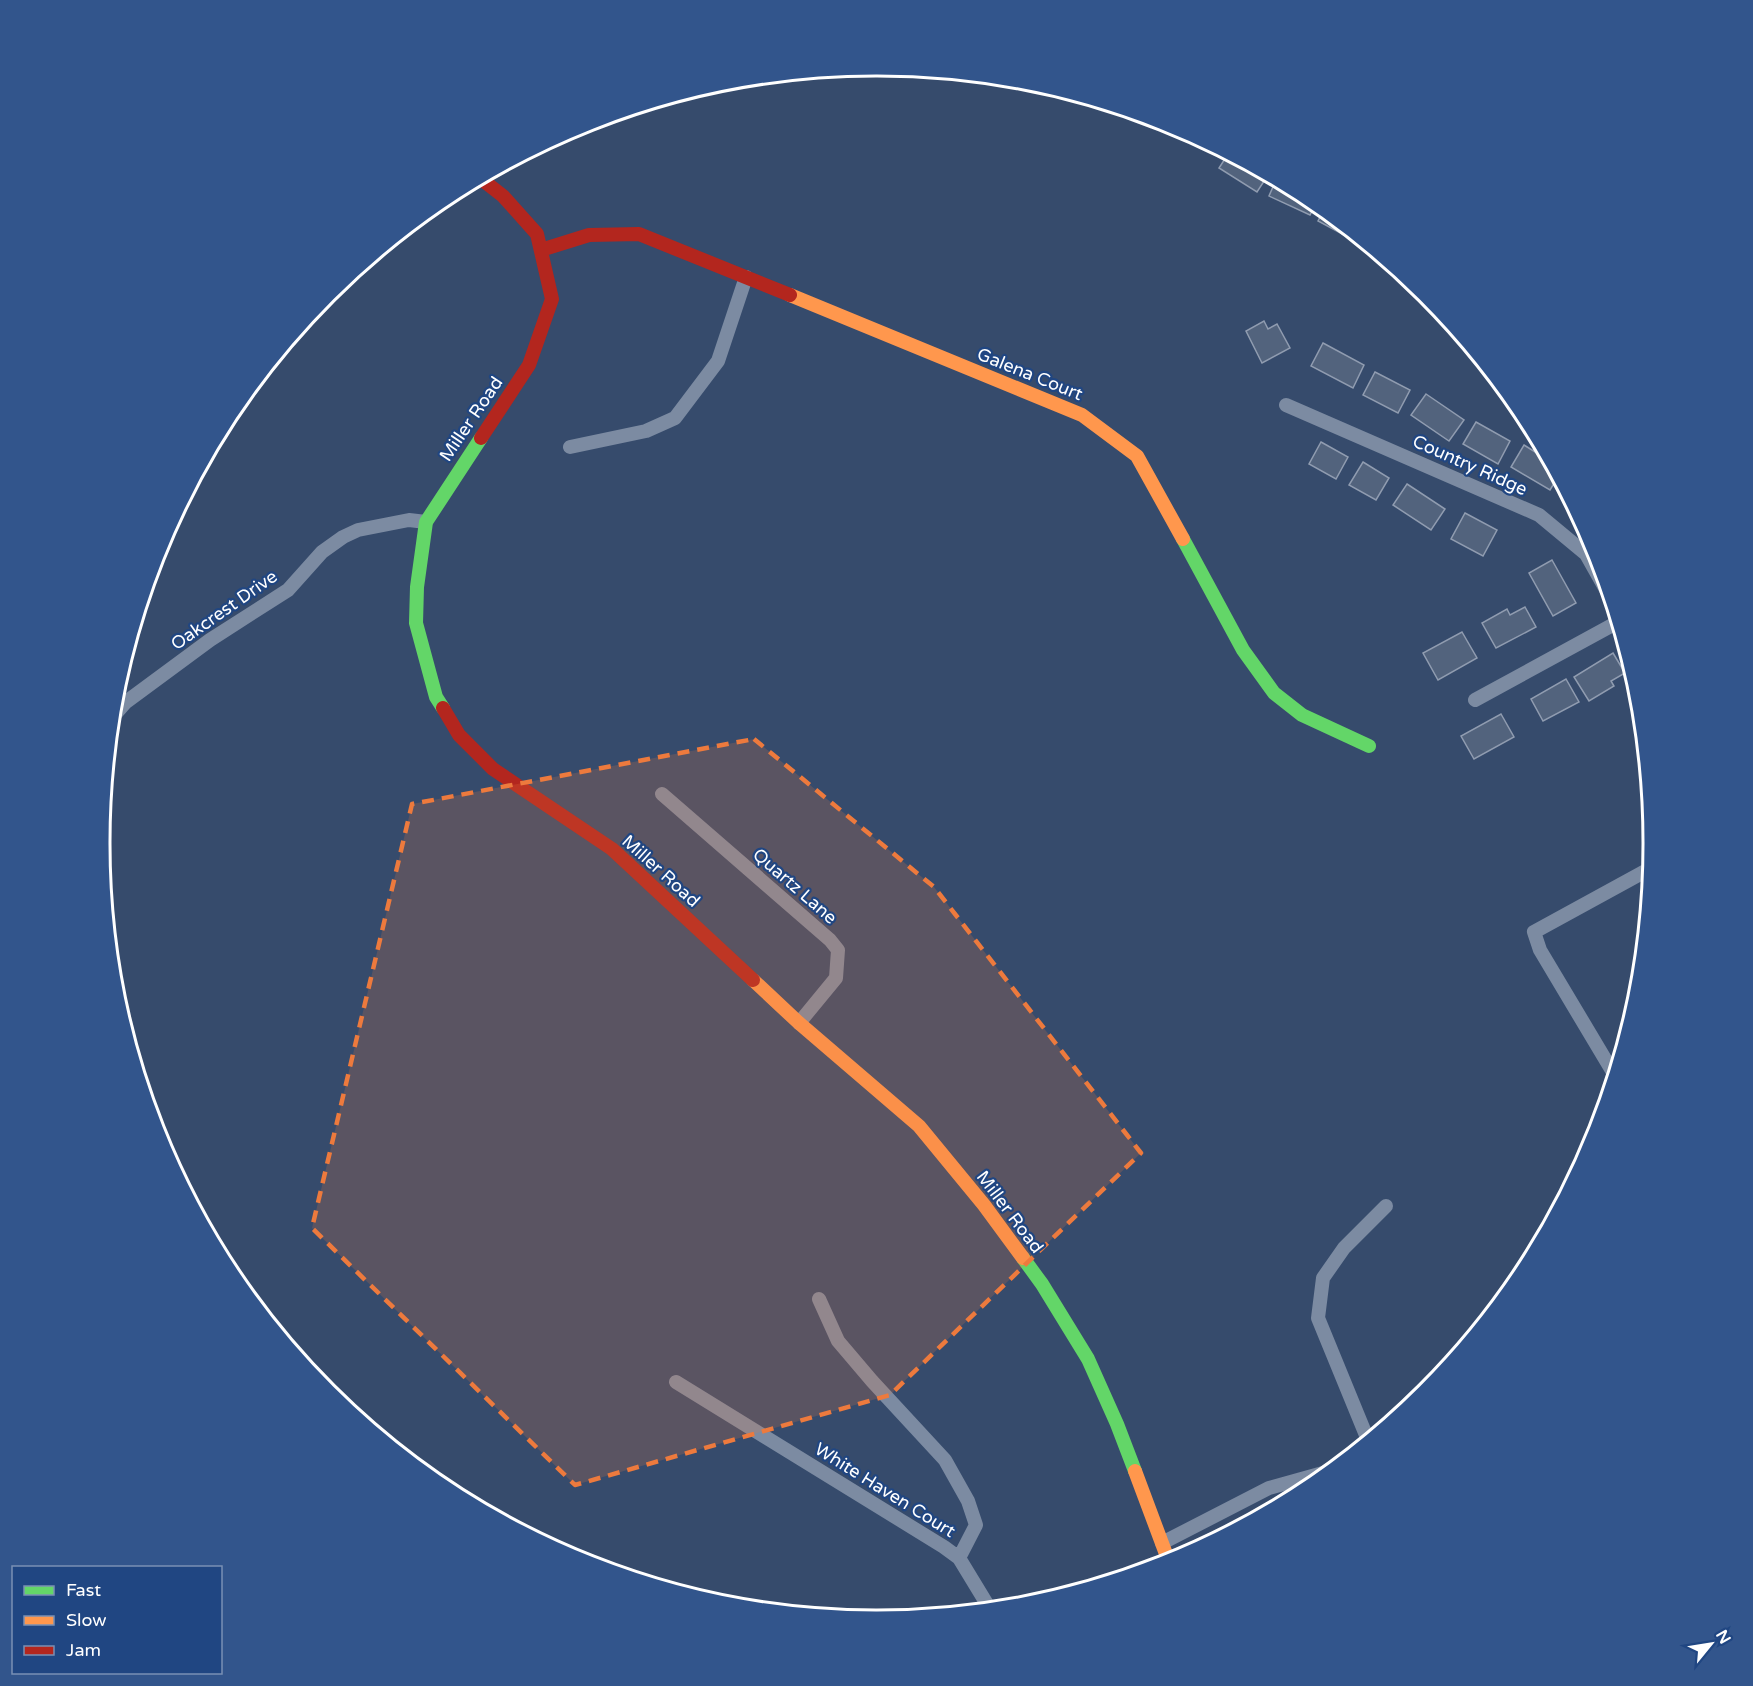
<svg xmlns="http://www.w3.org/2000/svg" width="1753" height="1686" font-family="'Varela Round',sans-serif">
  <rect width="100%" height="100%" fill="#364b6c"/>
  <path fill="#52637d" stroke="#909cb0" stroke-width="1.5" d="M1228,154L1268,175L1257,192L1219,168Z
    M1276,180L1308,197L1316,203L1310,215L1269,196Z
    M1324,210L1359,238L1357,242L1318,221Z
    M1264,321L1268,329L1277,324L1290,348L1262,363L1246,331Z
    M1323,343L1364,365L1353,388L1311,366Z
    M1375,372L1410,390L1398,413L1363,395Z
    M1426,394L1464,420L1449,441L1411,415Z
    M1476,422L1510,441L1498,464L1463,444Z
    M1321,442L1348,457L1336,479L1309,464Z
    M1524,445L1548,460L1558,477L1550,490L1511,467Z
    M1363,462L1389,478L1376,500L1349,485Z
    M1407,484L1445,509L1431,530L1393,505Z
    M1465,513L1497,530L1483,556L1451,539Z
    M1552,560L1576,603L1553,616L1529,573Z
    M1525,607L1536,627L1496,648L1482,623L1507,609L1510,615Z
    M1462,632L1477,658L1438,680L1423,653Z
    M1613,653L1625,673L1611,681L1614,686L1589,701L1574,677Z
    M1566,679L1579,702L1543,721L1531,699Z
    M1501,714L1514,737L1474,759L1461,736Z"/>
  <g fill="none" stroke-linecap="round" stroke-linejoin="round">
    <path stroke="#7c8ba2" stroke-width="14" d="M1286,405L1539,515L1586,554L1609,595
      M570,447L646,431L675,418L718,361L746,277
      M1475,700L1618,622
      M112,718L126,702L210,640L288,590L322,552L343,537L358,530L409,520L426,522
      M662,794L830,940L838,950L836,978L799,1023
      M1614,1074L1540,950L1534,932L1651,868
      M819,1299L838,1341L872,1381L945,1460L968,1501L976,1525L959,1558
      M676,1382L944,1547L959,1558L990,1609
      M1368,1440L1318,1318L1323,1278L1344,1248L1386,1206
      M1162,1543L1269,1488L1330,1471"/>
    <path stroke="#63d668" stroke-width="14" d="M1183,539L1243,650L1274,693L1302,715L1369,746
      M443,708L436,697L416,623L417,587L426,522L481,438
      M1023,1258L1042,1284L1088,1359L1117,1424L1135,1471"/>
    <path stroke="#ff974d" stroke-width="14" d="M790,295L1082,415L1137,456L1183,539
      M753,980L799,1023L919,1126L984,1205L1023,1258
      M1135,1471L1169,1562"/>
    <path stroke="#b3261e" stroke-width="14" d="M480,178L503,196L537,234L552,299L529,365L481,438
      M541,250L589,235L639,234L790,295
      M443,708L459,735L493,769L612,849L753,980"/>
  </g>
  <path fill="#ed7a3d" fill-opacity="0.2" stroke="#ed7a3d" stroke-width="4.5" stroke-dasharray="12 8" stroke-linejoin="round" d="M754,739L934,887L1141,1153L890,1395L575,1485L312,1228L412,804Z"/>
  <g text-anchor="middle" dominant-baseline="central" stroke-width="4.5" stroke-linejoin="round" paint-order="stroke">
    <g font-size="18" fill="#fff" stroke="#204682">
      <text transform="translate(1030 374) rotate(22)">Galena Court</text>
      <text transform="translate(471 419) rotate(-56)">Miller Road</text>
      <text transform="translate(1470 465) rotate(24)">Country Ridge</text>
      <text transform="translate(224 610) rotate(-35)">Oakcrest Drive</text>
      <text transform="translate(661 871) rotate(42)">Miller Road</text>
      <text transform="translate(795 886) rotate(41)">Quartz Lane</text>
      <text transform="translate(1010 1212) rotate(53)">Miller Road</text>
      <text transform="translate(885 1490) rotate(32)">White Haven Court</text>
    </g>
  </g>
  <path d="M0 0H1753V1686H0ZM876 76H877A766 766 0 0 1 1643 842V844A766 766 0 0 1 877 1610H876A766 766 0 0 1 110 844V842A766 766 0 0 1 876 76Z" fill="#32558c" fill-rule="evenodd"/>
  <path fill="none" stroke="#fff" stroke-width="3" d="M876 76H877A766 766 0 0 1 1643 842V844A766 766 0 0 1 877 1610H876A766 766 0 0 1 110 844V842A766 766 0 0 1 876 76Z"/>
  <rect x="12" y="1566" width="210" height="108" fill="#204682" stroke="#7990b4" stroke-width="1.5"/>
  <rect x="24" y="1586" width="30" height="9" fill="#63d668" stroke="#7990b4" stroke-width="1.5"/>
  <text x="66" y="1596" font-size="18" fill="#ffffff">Fast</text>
  <rect x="24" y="1616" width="30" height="9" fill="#ff974d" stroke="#7990b4" stroke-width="1.5"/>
  <text x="66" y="1626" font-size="18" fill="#ffffff">Slow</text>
  <rect x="24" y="1646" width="30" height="9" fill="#b3261e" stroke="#7990b4" stroke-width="1.5"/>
  <text x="66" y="1656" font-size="18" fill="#ffffff">Jam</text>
  <g transform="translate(1711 1644) rotate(60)" stroke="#204682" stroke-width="4.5" paint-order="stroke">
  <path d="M0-4.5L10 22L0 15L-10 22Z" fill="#ffffff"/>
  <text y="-9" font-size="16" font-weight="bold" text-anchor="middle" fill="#ffffff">N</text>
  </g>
</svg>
